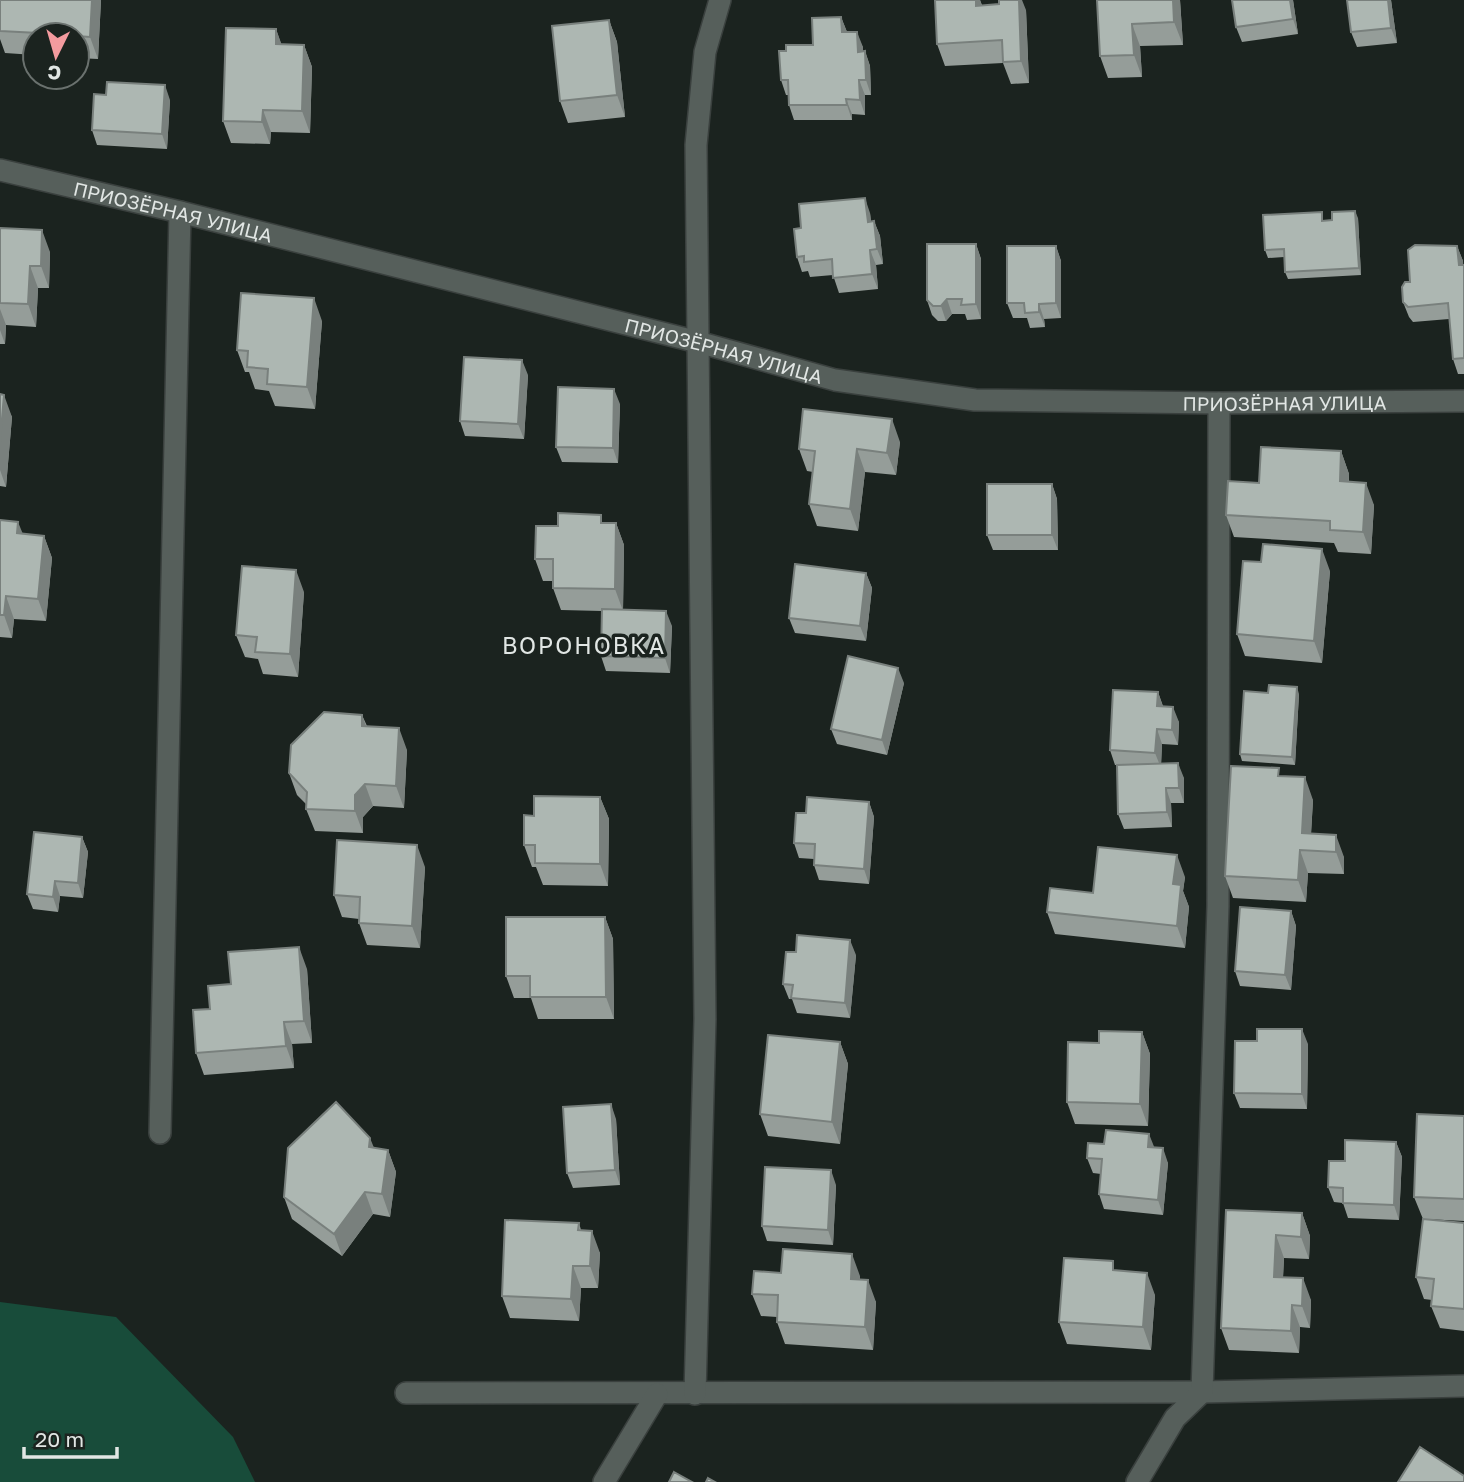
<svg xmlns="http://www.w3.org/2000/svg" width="1464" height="1482" font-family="'Golos Text',sans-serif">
  <rect width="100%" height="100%" fill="#1b231f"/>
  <path fill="#184c3a" d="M0,1302L116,1317L233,1437L255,1482H0Z"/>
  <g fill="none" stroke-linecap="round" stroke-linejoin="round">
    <g stroke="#3a403e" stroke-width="24">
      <g id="street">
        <path id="s1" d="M0,170L180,212L698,342L835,380L975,400L1219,403L1464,401"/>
        <path d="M160,1133L180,212"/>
        <path d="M406,1393L1202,1392L1464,1386"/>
        <path d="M695,1394L705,1019L696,145L705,52L720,0"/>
        <path d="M604,1482L657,1394"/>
        <path d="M1137,1482L1175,1418L1202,1392L1218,906L1219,403"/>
      </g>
    </g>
    <use href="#street" stroke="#565f5b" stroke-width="21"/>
  </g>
  <path fill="#959d99" d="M0,0H101L98,59L77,58V35H35V55L5,53L0,39Z
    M935,0H980L982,5L1026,10L1029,83L1011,84L1003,63L945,66L937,44Z
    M1097,0H1180L1183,45L1140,46L1142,77L1108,78L1100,56Z
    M1232,0H1293L1298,34L1242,42L1236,27Z
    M1391,0L1397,43L1357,47L1351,32Z
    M841,17L847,32L863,47V51H865L870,66L871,95H865V115L852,114V120H794L789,105L788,95H786L781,80L786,51L813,45Z
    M609,20L617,42L625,117L568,123L560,101Z
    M276,29L281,44L304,45L312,67L310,133L271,132L270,144L231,143L223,121Z
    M170,100L167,149L97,145L92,130Z
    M870,213L871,222L874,221L880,236L883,264L876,265L878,289L839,293L833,275L810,277L808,271L802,272L797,257L801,228Z
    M1358,218L1361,275L1288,279L1285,272L1284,257L1268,258L1265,250L1325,221Z
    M0,228L50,252L49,288H38L36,327L6,325L5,344H0Z
    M976,244L981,259V319L967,320L965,314H952L946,321H938L932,315L927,300Z
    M1056,246L1061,261V318L1044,319L1045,327L1030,328L1027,318H1013L1007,303Z
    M1457,246L1463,261V265H1464V374H1458L1453,359L1449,319L1413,322L1409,317L1403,302L1410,282Z
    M322,321L315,409L275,406L269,391L255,389L249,372H245L237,350Z
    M528,375L524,439L465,436L460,421Z
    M0,394L12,417L6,487L0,486Z
    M620,404L618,463L562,462L556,447Z
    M900,442L896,475L865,472L858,531L817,526L809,504L813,472L807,471L799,449Z
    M1341,451L1349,474V481L1374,505L1371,554L1338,552L1334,543L1234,537L1226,515L1259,483Z
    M1052,484L1057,499L1058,550H993L987,535Z
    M0,520L23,534L44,536L52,558L46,621L14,619L12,638L0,637Z
    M604,523H616L624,545L623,610L672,626L670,673L606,671L601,656L602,611L561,610L553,588V581H543L535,559L558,526Z
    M1330,571L1322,663L1245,656L1237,634Z
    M866,573L872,588L866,641L795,633L789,618Z
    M304,592L298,677L263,674L258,659L245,657L236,635Z
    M904,683L887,755L837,744L831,729Z
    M1158,692L1163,706L1179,722L1178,745L1162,744L1161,764L1184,778V803H1171L1172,827L1124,829L1118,814L1117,765H1115L1110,750Z
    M1299,694L1295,765L1242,761L1240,754Z
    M362,715L367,726L407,750L404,808L373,806L363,817V833L315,831L306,809L307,805L297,795L289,773Z
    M1281,776L1313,800L1311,834L1344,857V874L1308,873L1306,902L1233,898L1225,876Z
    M600,797L609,819L608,886L543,885L536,867H532L524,845L534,816Z
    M869,802L874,817L869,884L819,880L814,865V859L799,858L794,843L806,813Z
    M82,837L88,852L83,898L60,896L58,912L33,909L27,894Z
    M425,867L420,948L367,945L359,923V919L342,917L334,895Z
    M1185,877L1183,891L1189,907L1185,948L1055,934L1047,912L1093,893Z
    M1291,911L1296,926L1291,990L1240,986L1235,971Z
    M605,917L613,939L614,1019H538L531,998H514L506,976Z
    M856,955L850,1018L797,1013L792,999H789L783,984Z
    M307,969L312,1043L292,1044L294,1068L204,1075L196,1053L210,1009L231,984Z
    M1142,1032L1150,1054L1148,1126L1075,1124L1067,1102L1099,1043Z
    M840,1042L848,1064L840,1144L768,1136L760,1114Z
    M1308,1044L1307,1109L1240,1108L1234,1093Z
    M1464,1116V1221L1426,1219L1464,1223V1331L1440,1328L1431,1306L1432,1300L1424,1299L1416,1277L1423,1219L1414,1197Z
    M616,1119L620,1185L573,1188L567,1173Z
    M1396,1142L1402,1157L1399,1220L1348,1218L1343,1203L1334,1202L1328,1187L1345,1161Z
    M1154,1147L1168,1163L1163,1215L1104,1209L1099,1194L1101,1174L1093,1173L1087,1158Z
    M374,1148L388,1150L396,1172L390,1217L373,1214L342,1256L292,1219L284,1197Z
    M836,1185L833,1245L767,1241L762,1226Z
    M1226,1210L1302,1213L1310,1236L1309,1259L1284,1258L1283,1277L1311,1300L1310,1328L1300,1327L1299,1353L1229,1350L1221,1328Z
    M579,1223L581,1230L600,1253L598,1288H581L579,1321L510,1318L502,1296Z
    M1117,1271L1155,1295L1151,1350L1067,1344L1059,1322Z
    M781,1273L860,1276V1280L876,1302L873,1350L785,1344L777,1322V1317L761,1316L752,1294Z"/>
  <path fill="#79807d" d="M92,0H101L98,59L90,37Z
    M976,0H980L983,10L976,6Z
    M1019,0H1022L1026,10L1029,83L1021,61Z
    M1173,0H1180L1183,45L1174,22Z
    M1290,0H1293L1298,34L1293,19Z
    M1388,0H1391L1397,43L1391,28Z
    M841,17L847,32H842Z
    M609,20L617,42L625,117L617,95Z
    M1132,24L1140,46L1142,77L1134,55Z
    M276,29L284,51L276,44Z
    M857,32L863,47V67L858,52Z
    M304,45L312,67L310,133L302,111Z
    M865,51L870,66L871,95L866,80Z
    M859,80L865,95V115L860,100Z
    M165,85L170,100L167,149L162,134Z
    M846,99L852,114V120L847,105Z
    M263,110L271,132L270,144L262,122Z
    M865,198L870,213L873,237L868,222Z
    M1355,211L1358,218L1361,275L1359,268Z
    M874,221L880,236L883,264L877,249Z
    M42,230L50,252L49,288L41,266Z
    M976,244L981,259V319L976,304Z
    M1056,246L1061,261V318L1056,303Z
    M1457,246L1463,261L1464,279L1459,265Z
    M870,250L876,265L878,289L872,274Z
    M30,266L38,288L36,327L28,304Z
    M314,298L322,321L315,409L307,387Z
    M947,299L952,314L946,321L941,306Z
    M1039,304L1044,319L1045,327L1039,312Z
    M0,309L6,325L5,344L0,330Z
    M522,360L528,375L524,439L518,424Z
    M614,389L620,404L618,463L613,448Z
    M4,395L12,417L6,487L0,470V442Z
    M892,419L900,442L896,475L887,453Z
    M857,449L865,472L858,531L850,509Z
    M1341,451L1349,474L1348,503L1340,481Z
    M1366,483L1374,505L1371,554L1363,532Z
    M1052,484L1057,499L1058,550L1052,535Z
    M18,522L27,544L17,533Z
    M616,523L624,545L623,611L615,589Z
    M44,536L52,558L46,621L38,599Z
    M1322,549L1330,571L1322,663L1314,641Z
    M296,570L304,592L298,677L290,654Z
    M866,573L872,588L866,641L860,626Z
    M6,596L14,619L12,638L4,615Z
    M666,611L672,626L670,673L665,658Z
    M898,668L904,683L887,755L882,740Z
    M1297,687L1299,694L1295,765L1292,757Z
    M1158,692L1163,707L1157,706Z
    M1173,707L1179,722L1178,745L1172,730Z
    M362,715L370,737L362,726Z
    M399,728L407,750L404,808L396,786Z
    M1157,729L1162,744L1161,768L1155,753Z
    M1178,763L1184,778V803L1179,788Z
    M1305,777L1313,800L1310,851L1302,833Z
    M365,784L373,806L363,817V833L355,811V795Z
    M1166,788L1171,803L1172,827L1167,812Z
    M600,797L609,819L608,886L600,864Z
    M869,802L874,817L869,884L864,869Z
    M1336,835L1344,857V874L1336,852Z
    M82,837L88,852L83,898L78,883Z
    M417,845L425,867L420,948L412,926Z
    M1300,850L1308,873L1306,902L1298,880Z
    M1177,855L1185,877L1183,891L1189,907L1185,948L1177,926L1173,884Z
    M55,881L60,896L58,912L53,897Z
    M1291,911L1296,926L1291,990L1285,975Z
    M605,917L613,939L614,1019L606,997Z
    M850,940L856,955L850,1018L845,1003Z
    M299,947L307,969L312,1043L304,1021Z
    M284,1022L292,1044L294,1068L286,1046Z
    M1302,1029L1308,1044L1307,1109L1302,1094Z
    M1142,1032L1150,1054L1148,1126L1140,1104Z
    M840,1042L848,1064L840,1144L832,1122Z
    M611,1104L616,1119L620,1185L615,1170Z
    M1149,1134L1155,1149L1148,1147Z
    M370,1138L379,1160L369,1147Z
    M1396,1142L1402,1157L1399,1220L1394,1205Z
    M1163,1148L1168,1163L1163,1215L1158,1200Z
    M388,1150L396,1172L390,1217L382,1194Z
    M831,1170L836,1185L833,1245L828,1230Z
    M365,1192L373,1214L342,1256L334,1234Z
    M1302,1213L1310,1236L1309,1259L1301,1237Z
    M592,1231L600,1253L598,1288L590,1266Z
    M1276,1235L1284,1258L1282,1299L1274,1277Z
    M852,1254L860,1276L859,1301L851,1279Z
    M573,1266L581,1288L579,1321L571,1299Z
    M1147,1273L1155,1295L1151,1350L1143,1327Z
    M1303,1278L1311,1300L1310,1328L1302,1306Z
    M868,1280L876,1302L873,1350L865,1327Z
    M1292,1305L1300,1327L1299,1353L1291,1331Z"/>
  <path fill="#adb7b2" stroke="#79807d" stroke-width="2" d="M0,0H92L90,37L77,36V35L0,31Z
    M935,0H976V6L999,4V0H1019L1021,61L1003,62L1002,40L937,44Z
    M1097,0H1173L1174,22L1132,24L1134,55L1100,56Z
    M1232,0H1290L1293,19L1236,27Z
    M1347,0H1388L1391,28L1351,32Z
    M841,17L842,32H857L858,52L865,51L866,80H859L860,100L846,99L847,105H789L788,80H781L779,51H786V45H813L812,18Z
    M609,20L617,95L560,101L552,26Z
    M226,28L276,29V44L304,45L302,111L263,110L262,122L223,121Z
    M107,82L165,85L162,134L92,130L94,94L106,95Z
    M865,198L868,222L874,221L877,249L870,250L872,274L833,278L832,259L804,262V256L797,257L794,229L801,228L799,204Z
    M1355,211L1359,268L1285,272L1284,249L1265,250L1263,215L1322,212V221L1332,220V212Z
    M0,228L42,230L41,266H30L28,304L0,303Z
    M927,244H976V304L961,305L962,299H947L941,306H933L927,300Z
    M1415,245L1457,246L1459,265H1464V358L1453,359L1448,303L1408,307L1403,302L1402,287L1405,282H1410L1408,250Z
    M1007,246H1056V303L1039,304V312L1025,313L1024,303H1007Z
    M241,293L314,298L307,387L267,384L268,369L247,367L248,351L237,350Z
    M464,357L522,360L518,424L460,421Z
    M558,387L614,389L613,448L556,447Z
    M0,394L4,395L0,442Z
    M803,409L892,419L887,453L857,449L850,509L809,504L815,451L799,449Z
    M1261,447L1341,451L1340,481L1366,483L1363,532L1330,530V521L1226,515L1228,481L1259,483Z
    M987,484H1052V535H987Z
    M558,513L601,515V523H616L615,589L553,588V559H535L536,526H558Z
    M0,520L18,522L17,533L44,536L38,599L6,596L4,615H0Z
    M1263,544L1322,549L1314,641L1237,634L1243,561L1261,562Z
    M795,564L866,573L860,626L789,618Z
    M242,566L296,570L290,654L255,652L257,637L236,635Z
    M602,609L666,611L665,658L601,656Z
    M848,656L898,668L882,740L831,729Z
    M1269,685L1297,687L1292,757L1240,754L1244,691L1268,693Z
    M1113,690L1158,692L1157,706L1173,707L1172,730L1157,729L1155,753L1110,750Z
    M324,712L362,715V726L399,728L396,786L365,784L355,795V811L306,809L307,792L289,773L291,745Z
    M1178,763L1179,788H1166L1167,812L1118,814L1117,765Z
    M1231,766L1279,768L1278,776L1305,777L1302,833L1336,835V852L1300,850L1298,880L1225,876Z
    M534,796L600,797V864L535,863V845H524V815L534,816Z
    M807,797L869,802L864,869L814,865L815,844L794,843L796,813H806Z
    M34,832L82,837L78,883L55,881L53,897L27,894Z
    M337,840L417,845L412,926L359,923L360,897L334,895Z
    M1098,847L1177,855L1173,884L1181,885L1177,926L1047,912L1050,888L1093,893Z
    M1240,907L1291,911L1285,975L1235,971Z
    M506,917H605L606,997H530V976H506Z
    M797,935L850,940L845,1003L791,998L793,985L783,984L786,952H796Z
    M299,947L304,1021L284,1022L286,1046L196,1053L193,1010L210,1009L208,986L231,984L228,952Z
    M1257,1029H1302V1094L1234,1093L1235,1041H1257Z
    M1099,1031L1142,1032L1140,1104L1067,1102L1068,1042L1099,1043Z
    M768,1035L840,1042L832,1122L760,1114Z
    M336,1102L370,1138L369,1147L388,1150L382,1194L365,1192L334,1234L284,1197L288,1148Z
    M611,1104L615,1170L567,1173L563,1107Z
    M1417,1114L1464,1116V1199L1414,1197Z
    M1106,1130L1149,1134L1148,1147L1163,1148L1158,1200L1099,1194L1102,1159L1087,1158L1088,1143L1104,1144Z
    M1345,1140L1396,1142L1394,1205L1343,1203V1188L1328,1187L1329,1161H1345Z
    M765,1167L831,1170L828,1230L762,1226Z
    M1226,1210L1302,1213L1301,1237L1276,1235L1274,1277L1303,1278L1302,1306L1292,1305L1291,1331L1221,1328Z
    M1423,1219L1464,1223V1309L1431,1306L1434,1279L1416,1277Z
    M505,1220L579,1223L578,1230L592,1231L590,1266H573L571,1299L502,1296Z
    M783,1249L852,1254L851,1279L868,1280L865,1327L777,1322L778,1295L752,1294L754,1271L781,1273Z
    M1064,1258L1113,1261V1270L1147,1273L1143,1327L1059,1322Z
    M1420,1447L1464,1476V1482H1398Z
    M674,1472L692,1482H669Z
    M708,1478L715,1482H706Z"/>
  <g text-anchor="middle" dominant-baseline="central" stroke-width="7" stroke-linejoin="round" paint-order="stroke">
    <g font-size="19" fill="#e1e6e4" stroke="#1b231f">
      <text stroke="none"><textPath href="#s1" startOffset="178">ПРИОЗЁРНАЯ УЛИЦА</textPath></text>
      <text stroke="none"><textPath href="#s1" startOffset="746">ПРИОЗЁРНАЯ УЛИЦА</textPath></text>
      <text stroke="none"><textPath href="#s1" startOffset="1312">ПРИОЗЁРНАЯ УЛИЦА</textPath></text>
    </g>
    <g font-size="23" letter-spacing="2" fill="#e1e6e4" stroke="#1b231f">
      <text x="584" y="645">ВОРОНОВКА</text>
    </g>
  </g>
  <g transform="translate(56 56) rotate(185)"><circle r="33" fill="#1b231f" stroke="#6a716e" stroke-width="2"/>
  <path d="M0-5L12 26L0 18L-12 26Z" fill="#f49b9f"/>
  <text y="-10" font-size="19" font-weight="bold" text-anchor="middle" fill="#e1e6e4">С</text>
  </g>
  <path d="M24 1447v10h93v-10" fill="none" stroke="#e1e6e4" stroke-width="3.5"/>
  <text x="35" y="1447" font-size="21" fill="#e1e6e4" stroke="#1b231f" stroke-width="5" paint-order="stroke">20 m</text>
</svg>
